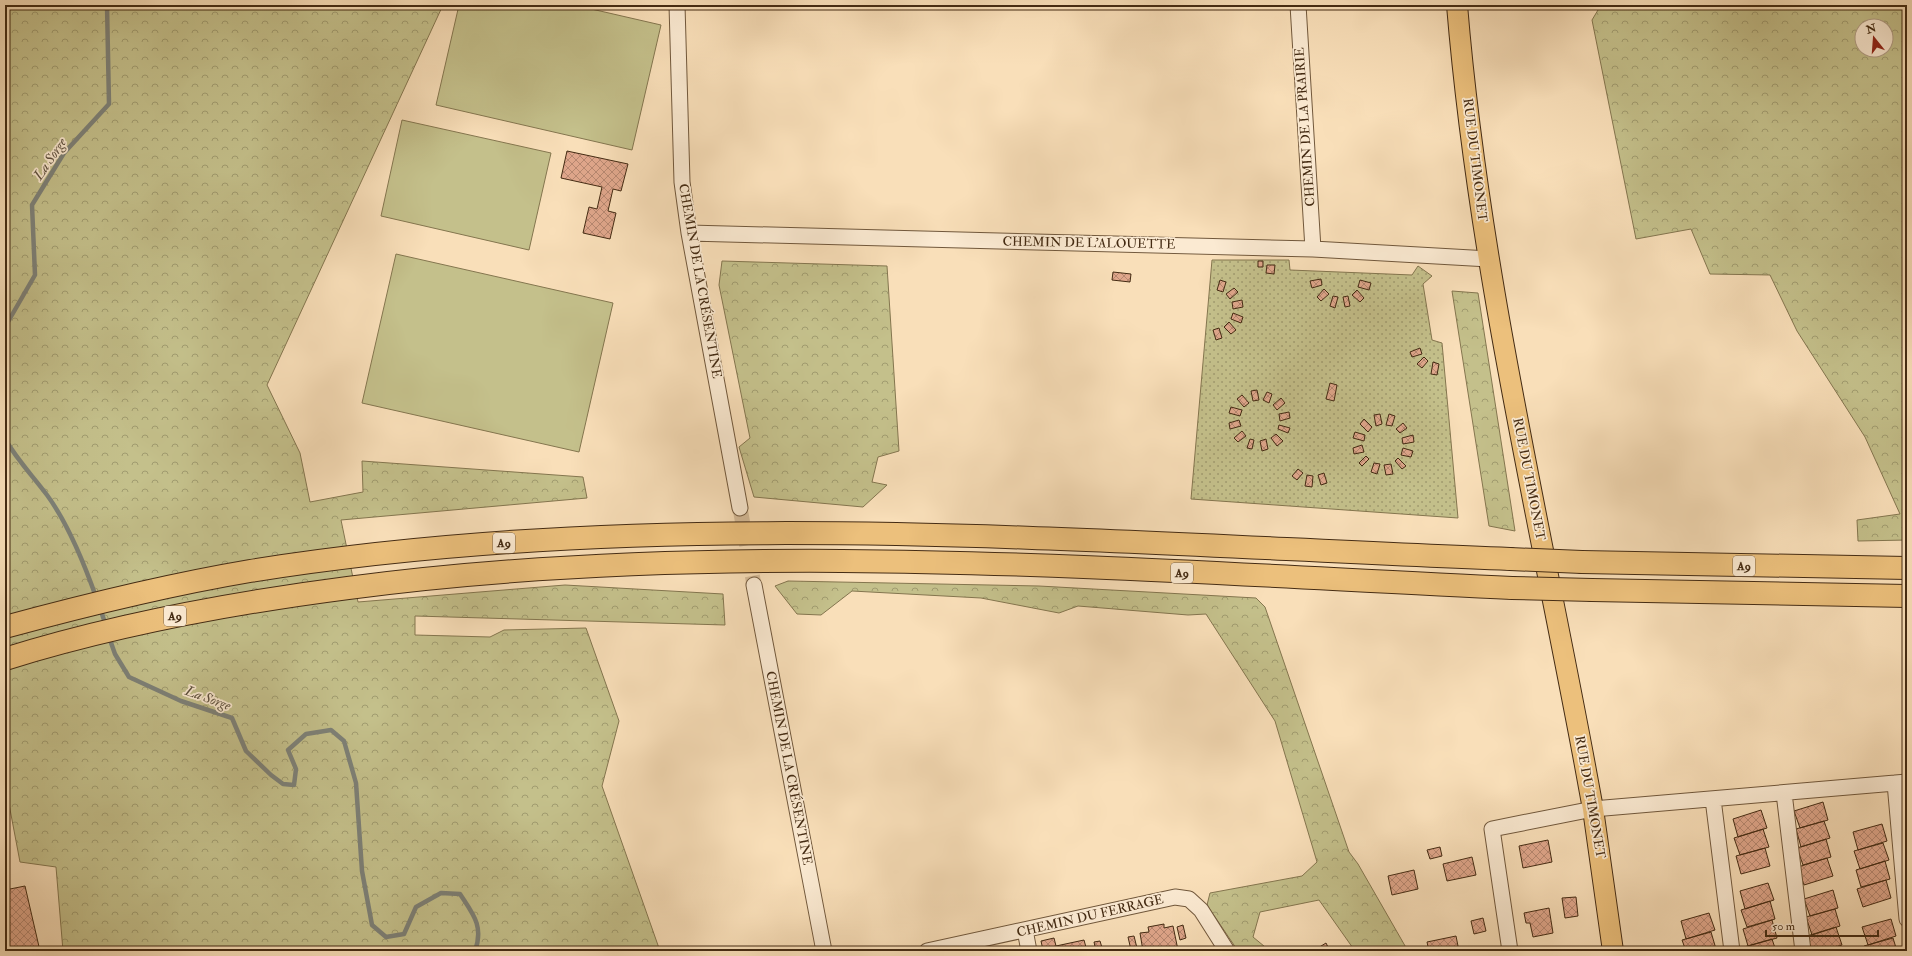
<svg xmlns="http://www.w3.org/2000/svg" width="1912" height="956" font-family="'IM FELL Double Pica',serif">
  <defs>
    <pattern id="forest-crowns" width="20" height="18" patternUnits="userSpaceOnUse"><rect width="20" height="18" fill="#c4c08b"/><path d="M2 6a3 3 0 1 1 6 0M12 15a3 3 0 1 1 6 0" fill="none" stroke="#a19c70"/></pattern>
    <pattern id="park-dots" width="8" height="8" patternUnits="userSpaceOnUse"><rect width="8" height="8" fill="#c4c08b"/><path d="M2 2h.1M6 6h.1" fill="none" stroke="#a19c70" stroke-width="1.8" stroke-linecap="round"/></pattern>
    <pattern id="building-cross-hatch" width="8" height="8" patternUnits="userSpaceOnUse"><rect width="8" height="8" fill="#e0a78c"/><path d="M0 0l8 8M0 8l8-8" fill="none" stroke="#b78871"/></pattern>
  </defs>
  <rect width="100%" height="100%" fill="#f9dfb9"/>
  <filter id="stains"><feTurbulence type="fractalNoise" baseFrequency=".005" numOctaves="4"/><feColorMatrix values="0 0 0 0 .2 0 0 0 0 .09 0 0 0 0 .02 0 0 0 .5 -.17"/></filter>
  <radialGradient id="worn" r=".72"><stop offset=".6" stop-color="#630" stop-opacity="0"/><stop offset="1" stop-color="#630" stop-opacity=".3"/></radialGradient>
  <path fill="#c4c08b" stroke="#84764f" d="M459,5H574L661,25L632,150L436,105Z
    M402,120L551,153L529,250L381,216Z
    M396,254L613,303L579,452L362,403Z"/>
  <path fill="url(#forest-crowns)" stroke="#84764f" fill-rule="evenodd" d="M5,5H443L267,385L300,453L310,502L363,492L362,461L583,477L587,498L341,520L358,602L565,585L723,594L725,625L415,616V635L490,637L504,630L586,628L619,721L602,786L660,951H63L56,867L20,862L5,783Z
    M1601,5H1907V540L1858,541L1857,520L1900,514L1865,437L1797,331L1770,275L1710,274L1691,229L1636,239L1592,20ZM1862,26H1886V50H1862Z
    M722,261L887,266L899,451L878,457L872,482L887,485L863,507L754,497L739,447L750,438L719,285Z
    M1452,291L1478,293L1515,531L1489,526Z
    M788,581L1039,586L1256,598L1265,607L1349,852L1358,864L1408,951H1355L1319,900L1260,912L1253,937L1270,951H1238L1207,905L1210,893L1302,876L1317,862L1275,721L1206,614L1188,615L1078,606L1059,613L981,598L852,591L821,615L797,614L775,586Z"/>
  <path fill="url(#park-dots)" stroke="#84764f" d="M1212,260H1289L1290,270L1412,275L1418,266L1432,276L1423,284L1432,340L1442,343L1458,518L1191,499Z"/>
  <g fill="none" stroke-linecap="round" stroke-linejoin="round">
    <path stroke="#7d8178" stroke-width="4.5" d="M5,327L35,275L32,205L64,153L109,104L107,5
      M5,439C18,461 32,475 47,495C69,525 84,563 96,597
      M100,608L106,626
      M109,637L115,654L129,677L181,701L232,718L246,751L271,775L283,784L294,785L296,769L288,750L306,734L331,730L344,741L356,783L362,871L372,925L386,937L404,934L416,907L441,893L460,894C473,914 484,926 475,951"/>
  </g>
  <path fill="url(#building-cross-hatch)" stroke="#442b13" d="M567,151L628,164L621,191L613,189L608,211L616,213L610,239L583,233L589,207L597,209L602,187L561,178Z
    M1258,261H1263V267H1258Z
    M1267,265H1275L1274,274L1266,273Z
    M1113,272L1131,274L1130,282L1112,280Z
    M1321,279L1322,285L1312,288L1310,281Z
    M1220,280L1226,282L1223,292L1217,290Z
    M1360,280L1371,283L1369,290L1358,287Z
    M1234,288L1238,292L1230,299L1226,294Z
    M1324,289L1329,294L1321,301L1317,297Z
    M1357,290L1364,298L1360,302L1352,295Z
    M1333,296L1338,297L1335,308L1330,306Z
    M1348,296L1350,306L1345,307L1343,297Z
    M1242,300L1243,307L1233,309L1232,302Z
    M1233,313L1243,317L1241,323L1231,319Z
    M1229,322L1236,330L1231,334L1224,327Z
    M1219,328L1222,338L1216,340L1213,330Z
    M1420,348L1422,354L1412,357L1410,352Z
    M1424,357L1428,361L1422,368L1417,364Z
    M1433,362L1439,364L1437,375L1431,374Z
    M1330,383L1337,385L1334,401L1326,399Z
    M1257,390L1259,400L1253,401L1251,391Z
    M1267,392L1272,394L1269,403L1263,400Z
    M1242,395L1249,403L1244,407L1237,399Z
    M1281,398L1285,403L1277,410L1273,405Z
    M1231,407L1242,410L1240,416L1229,413Z
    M1289,412L1290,418L1280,421L1279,414Z
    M1380,414L1382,424L1376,426L1374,415Z
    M1389,414L1395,416L1392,426L1386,425Z
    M1364,419L1372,427L1368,432L1360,424Z
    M1239,420L1241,426L1230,429L1229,423Z
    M1403,423L1407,428L1400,433L1396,429Z
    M1279,425L1290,428L1288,433L1278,429Z
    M1242,431L1246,436L1238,442L1234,438Z
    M1355,432L1365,435L1364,441L1353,438Z
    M1276,434L1283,441L1277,446L1271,438Z
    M1413,435L1414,442L1403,444L1402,438Z
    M1250,439L1254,440L1252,449L1247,448Z
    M1266,439L1268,449L1262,451L1260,441Z
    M1362,445L1364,452L1354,454L1353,448Z
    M1403,448L1413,451L1411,457L1401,455Z
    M1366,456L1369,459L1362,466L1359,463Z
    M1398,458L1406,466L1402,469L1395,461Z
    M1374,463L1380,464L1377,474L1371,472Z
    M1391,464L1393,474L1386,475L1384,465Z
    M1298,469L1303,473L1297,480L1292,476Z
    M1324,473L1327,483L1321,485L1318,475Z
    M1307,475L1313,476L1312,487L1305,486Z
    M1823,802L1828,820L1800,828L1794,811Z
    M1761,810L1767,828L1738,837L1733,819Z
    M1824,821L1830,838L1801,847L1796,829Z
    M1882,824L1887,841L1858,850L1853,832Z
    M1763,829L1769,847L1740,855L1734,838Z
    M1826,839L1831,857L1803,865L1797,848Z
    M1548,840L1552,862L1523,868L1519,846Z
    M1883,843L1889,860L1860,869L1854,851Z
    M1440,847L1442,856L1430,859L1427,850Z
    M1765,848L1770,866L1741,874L1736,856Z
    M1472,857L1476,875L1447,881L1443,864Z
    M1827,858L1833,876L1804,885L1798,867Z
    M1885,861L1890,879L1861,887L1856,870Z
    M1414,870L1418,889L1392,895L1388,876Z
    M1886,880L1891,898L1863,907L1857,889Z
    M1768,883L1774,900L1745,909L1740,891Z
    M25,886L40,951H5V890Z
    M1833,890L1838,908L1810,916L1804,899Z
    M1576,897L1578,916L1565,918L1562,898Z
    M1770,901L1775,919L1747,927L1741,910Z
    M1549,908L1553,933L1533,937L1530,923H1526L1524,913Z
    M1835,909L1840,926L1812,935L1806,917Z
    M1709,913L1715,930L1686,939L1681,921Z
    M1483,918L1486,931L1474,934L1471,921Z
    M1891,919L1896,936L1868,945L1862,927Z
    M1772,920L1777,938L1748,946L1743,929Z
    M1164,924V928L1173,926L1178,950L1143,951L1140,933L1149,932L1148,927Z
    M1183,925L1186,938L1180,940L1177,927Z
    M1836,927L1842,945L1821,951H1812L1807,936Z
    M1711,932L1716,949L1709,951H1686L1682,940Z
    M1134,936L1137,948L1131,950L1128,937Z
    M1456,936L1459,951H1429L1427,942Z
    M1054,938L1056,946L1084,940L1087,951L1043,950L1041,941Z
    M1893,938L1897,951H1866L1864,946Z
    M1772,939L1776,951H1745L1744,947Z
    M1100,941L1103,951H1096L1094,942Z
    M1326,943L1330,951H1313Z
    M1837,946L1839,951H1821Z"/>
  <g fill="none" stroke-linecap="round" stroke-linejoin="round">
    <path stroke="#d5bb98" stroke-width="15" stroke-dasharray="15 8" stroke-linecap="butt" d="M740,508L754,585"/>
    <g stroke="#71583c" stroke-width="17">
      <path id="minor" d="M677,5L682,182L689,233L740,508
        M1298,5L1313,249
        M689,233L1313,249L1489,259
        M754,585L824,951
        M1895,783L1907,919
        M1784,793L1803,951
        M1713,799L1732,951
        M1025,930L1029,951
        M927,951L1175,897L1189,899L1201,910L1227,951
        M1510,951L1492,829L1593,809L1907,782"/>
    </g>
    <g stroke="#442b13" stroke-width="22">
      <path id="major" d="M1457,5C1478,260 1537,509 1584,760L1593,809L1613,951"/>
    </g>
    <g stroke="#442b13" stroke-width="24">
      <path id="highway" d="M1582,562L1907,568
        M1592,590L1907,596
        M5,627C86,605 167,585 250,571C667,504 1091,543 1510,559
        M5,659C117,624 232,603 348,588C733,537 1125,570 1512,588"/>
    </g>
    <use href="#minor" stroke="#fbead2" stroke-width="15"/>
    <use href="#major" stroke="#ecc07c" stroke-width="20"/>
    <use href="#highway" stroke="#ecc07c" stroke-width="22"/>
    <g stroke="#442b13" stroke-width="24" stroke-linecap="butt">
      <path id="highway-bridge" d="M1510,559L1582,562
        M1512,588L1592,590"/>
    </g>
    <use href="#highway-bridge" stroke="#ecc07c" stroke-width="22"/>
  </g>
  <g text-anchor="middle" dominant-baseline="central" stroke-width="3.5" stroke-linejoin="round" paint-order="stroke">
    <g fill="#fbead2" stroke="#7b644c" stroke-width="1">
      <rect x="493" y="533" width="22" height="20" rx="3"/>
      <rect x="1733" y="556" width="22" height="20" rx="3"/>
      <rect x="1171" y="563" width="22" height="20" rx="3"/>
      <rect x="164" y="606" width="22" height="20" rx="3"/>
    </g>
    <g font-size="12" font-weight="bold" fill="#442b13">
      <text x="504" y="543">A9</text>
      <text x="1744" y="566">A9</text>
      <text x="1182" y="573">A9</text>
      <text x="175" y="616">A9</text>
    </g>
    <g font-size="13" fill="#442b13" stroke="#fbead2">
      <text transform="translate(1305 127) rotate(-94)">CHEMIN DE LA PRAIRIE</text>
      <text transform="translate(1475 160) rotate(83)">RUE DU TIMONET</text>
      <text transform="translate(1089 243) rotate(1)">CHEMIN DE L'ALOUETTE</text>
      <text transform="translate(700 281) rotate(80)">CHEMIN DE LA CRÉSENTINE</text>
      <text transform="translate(1529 479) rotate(79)">RUE DU TIMONET</text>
      <text transform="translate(789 768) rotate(79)">CHEMIN DE LA CRÉSENTINE</text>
      <text transform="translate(1590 797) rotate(80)">RUE DU TIMONET</text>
      <text transform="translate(1090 916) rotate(-13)">CHEMIN DU FERRAGE</text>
    </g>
    <g font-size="14" font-style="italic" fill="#5c4f3d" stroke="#fbead2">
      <text transform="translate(50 159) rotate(-56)">La Sorge</text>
      <text transform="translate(208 698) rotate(20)">La Sorge</text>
    </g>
  </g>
  <rect width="1912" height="956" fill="none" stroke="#f9dfb9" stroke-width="20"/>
  <rect x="6" y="6" width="1900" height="944" fill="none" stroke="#442b13" stroke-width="2"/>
  <rect x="10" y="10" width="1892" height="936" fill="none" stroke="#442b13"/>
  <g transform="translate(1874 38) rotate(343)"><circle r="19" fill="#fbead2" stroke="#b29e86"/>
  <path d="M0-3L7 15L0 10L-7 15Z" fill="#8f2418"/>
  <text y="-6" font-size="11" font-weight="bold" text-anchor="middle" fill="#442b13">N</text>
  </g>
  <path d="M1766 930v6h112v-6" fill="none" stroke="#442b13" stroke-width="2"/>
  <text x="1772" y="930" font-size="12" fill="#442b13" stroke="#fbead2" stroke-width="3" paint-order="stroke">50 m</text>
  <rect width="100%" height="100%" filter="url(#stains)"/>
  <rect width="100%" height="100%" fill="url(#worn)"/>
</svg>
